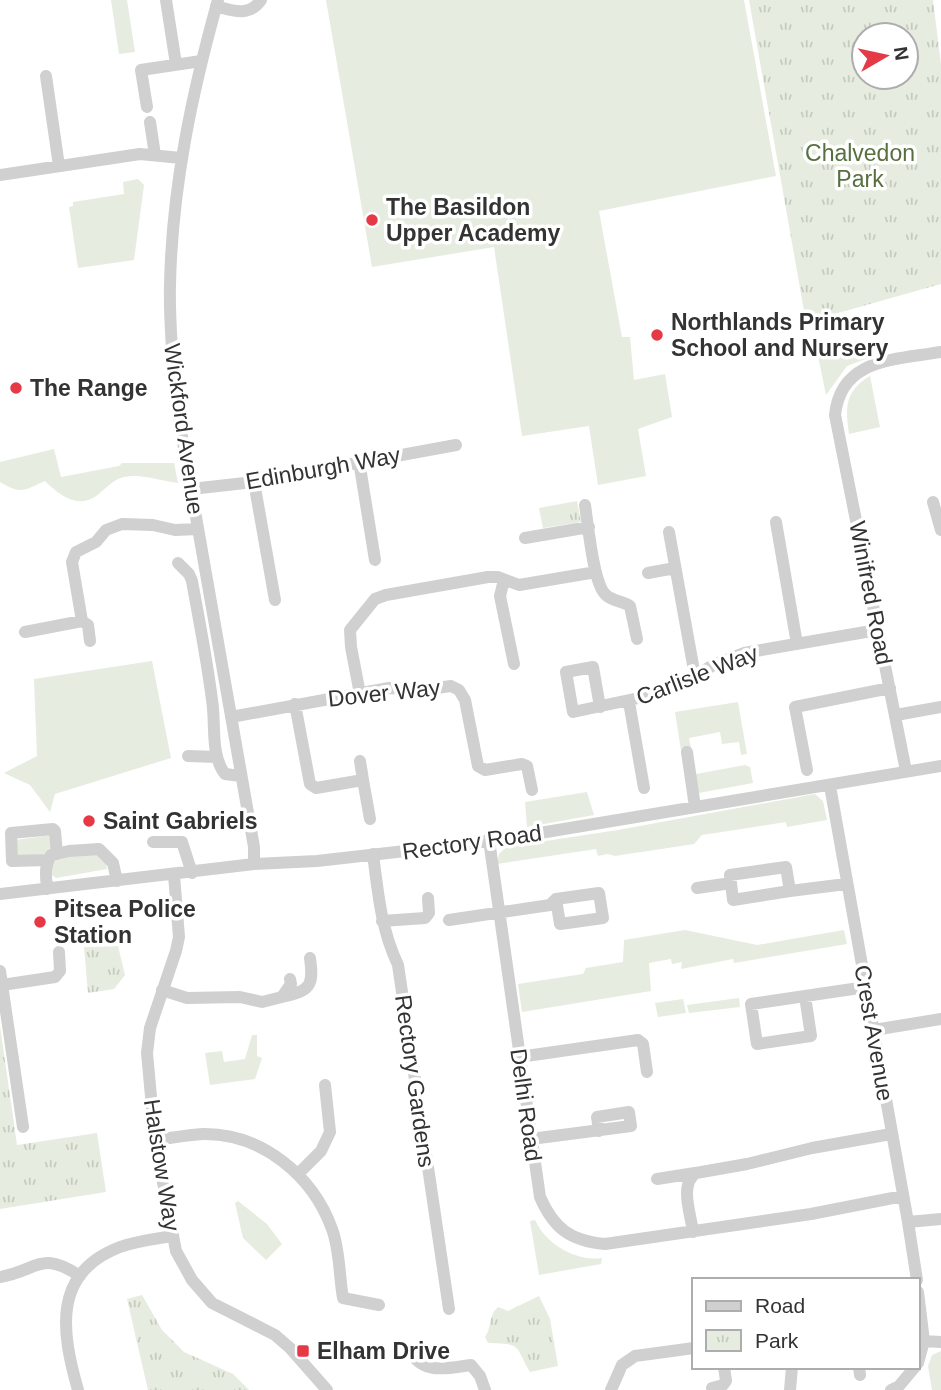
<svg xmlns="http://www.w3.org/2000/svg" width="941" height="1390" font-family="Arial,sans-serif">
  <defs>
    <pattern id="park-tufts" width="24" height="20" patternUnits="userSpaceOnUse" patternTransform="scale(1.75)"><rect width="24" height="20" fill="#e6ecdf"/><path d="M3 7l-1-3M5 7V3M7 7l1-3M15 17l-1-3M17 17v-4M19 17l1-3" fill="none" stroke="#c6cbc0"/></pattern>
  </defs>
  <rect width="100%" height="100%" fill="#fff"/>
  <path fill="#e6ecdf" d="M111,0H127L135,52L119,54Z
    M326,0H744L776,176L599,211L622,337H630L634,380L665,374L672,417L638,429L646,476L598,485L589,426L522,436L494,247L372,267Z
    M138,179L144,185L134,260L78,268L69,207L73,206V202L124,194L123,182Z
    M866,346L868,358L847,366L826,395L818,356Z
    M870,376L880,427L849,434C845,407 845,391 870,376Z
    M54,449L61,477L119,466L122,463H174L178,483C162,481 140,473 124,477C115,479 108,486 101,492C81,511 61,497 45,481C25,490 21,495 0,482V462Z
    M152,661L171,758L55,794L50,812L30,785L4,773L37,756L34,679Z
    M738,702L747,754L741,755L739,742L722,744L720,732L689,738L696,774L745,765L750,767L753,783L688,795L675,712Z
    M587,792L594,815L527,827L525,802Z
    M815,794L823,801L827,820L787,827L786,822L702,835L694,844L615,856L608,854L598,856L596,849L497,864L499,854L506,847L618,830Z
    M51,835L53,850L45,854L17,857L15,840Z
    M96,853L105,859L107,869L56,878L47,871L51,862L62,857Z
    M685,930L757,945L844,930L847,944L734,963L733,959L681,969L682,962L672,964L671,959L649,963L651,991L522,1012L518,984L583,974L586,968L623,962L624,940Z
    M739,998L740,1007L689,1013L687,1005Z
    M683,999L686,1013L658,1017L655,1003Z
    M252,1035H257V1056L262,1058L255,1079L210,1085L205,1053L222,1051L224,1062L245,1059Z
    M238,1201L267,1224L282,1244L266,1260L243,1238L235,1203Z
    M535,1220C546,1244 576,1262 602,1258L601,1264L539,1275L530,1221Z
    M941,1351V1390H932L928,1366L932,1355Z"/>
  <path fill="url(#park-tufts)" fill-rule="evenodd" d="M749,0H933L941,64V284L806,322ZM864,35H906V77H864Z
    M577,501L581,522L543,528L539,508Z
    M118,946L125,975L114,989L88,993L84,947Z
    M0,1026L17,1145L97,1133L106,1192L0,1209Z
    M142,1295L162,1330L184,1352L233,1374L249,1390H148L127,1299Z
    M539,1296L550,1319L558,1366L530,1372C514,1345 523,1344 488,1343L485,1337C492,1328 488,1316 498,1307L508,1311Z"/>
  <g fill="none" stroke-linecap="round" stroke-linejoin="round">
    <path stroke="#d0d0d0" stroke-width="12" d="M166,0L176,64
      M218,0C192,93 172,187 170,285C169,324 173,363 176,403L254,847V864
      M216,6C234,11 249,17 261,0
      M46,76L59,166
      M147,107L141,70L201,61
      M150,122L155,155
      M0,175L140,154L181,158
      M359,461L375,560
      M254,482L275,600
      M191,489L254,482L456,445
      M933,502L941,530
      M585,505C588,524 593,582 605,594C611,601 622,601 630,606L637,639
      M776,522L797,644
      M669,532L695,676
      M525,538L589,527
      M178,563L189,574L192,581C199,620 207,660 212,700C216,723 210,755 225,774L241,776
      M648,573L675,568
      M504,580L500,596L514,664
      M82,621L72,562L76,552L96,542L106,530L122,524L153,525L175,530L198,529
      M25,632L82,621L88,625L90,641
      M360,694L351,647L350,630L375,599L386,595L488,577H498L519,585L596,572
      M629,702L644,788
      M295,704L310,784L316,788L363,780L370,819
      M600,707L593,667L566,672L573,712L662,693L677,687L715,664L744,653L877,630
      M896,715L941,707
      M231,717L389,688L422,690L451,686L459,690L465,700L478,766L485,770L522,764L527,766L532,790
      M687,752L695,807
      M188,756L217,757
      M360,761L363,780
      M807,770L795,707L890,688
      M906,771L835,415C841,358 895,360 941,352
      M830,786L908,1222L917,1280
      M489,840L540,1197C554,1229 571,1241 605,1244L811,1214L903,1196
      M153,842H182L192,873
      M373,854C378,893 381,929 398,965L449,1309
      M48,860L12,861L11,833L53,829L55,831L57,854
      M174,875L179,937L176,951L150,1028L147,1053L155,1140L176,1251L192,1280L212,1303L275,1335L290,1348L327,1390
      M697,888L731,883L730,875L786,867L790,891L733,900L731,883
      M47,889C46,876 44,867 51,855L69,851L99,849L113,863L117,881
      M790,891L846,884
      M0,894L254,864L317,861L423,849L522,836L941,766
      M449,920L550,905L556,899L599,893L603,918L560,924L556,899
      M382,921L425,918L429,913L428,898
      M0,971L23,1127
      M2,985L55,977L60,971L59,952
      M162,990L187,998L240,997L262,1002L282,997L291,984L290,979
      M805,996L811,1036L757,1044L751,1004L866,987
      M282,997C310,991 314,986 310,958
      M874,1030L941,1019
      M519,1057L638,1040L643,1044L647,1072
      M531,1139L631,1126L629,1112L597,1117L599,1131
      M155,1140C171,1138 187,1135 203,1134C262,1133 313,1176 332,1229C340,1250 339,1276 343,1298L379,1305
      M299,1173L321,1151L330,1132L325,1085
      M657,1179L695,1173
      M908,1222L941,1219
      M693,1232C691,1215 679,1184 696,1173L747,1164L812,1148L891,1134
      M0,1277C39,1270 40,1250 80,1276
      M918,1292L924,1341L918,1363
      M924,1341L941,1342
      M411,1353C425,1375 448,1368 471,1365L480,1376L485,1390
      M859,1367L860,1375
      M712,1388L723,1385L726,1381L724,1367
      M78,1390C62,1334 51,1273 120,1247C137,1241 155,1239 173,1236
      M611,1390L622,1365L635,1356L694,1348
      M790,1390L792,1367
      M891,1390L899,1386L915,1367"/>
  </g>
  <g fill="#e63946" stroke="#fff" stroke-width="2.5">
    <circle cx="372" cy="220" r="7"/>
    <circle cx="657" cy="335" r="7"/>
    <circle cx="16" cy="388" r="7"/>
    <circle cx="89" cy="821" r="7"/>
    <circle cx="40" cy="922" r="7"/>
    <rect x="296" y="1344" width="14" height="14" rx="3.5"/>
  </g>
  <g text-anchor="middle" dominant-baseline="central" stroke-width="7" stroke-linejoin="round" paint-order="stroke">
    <g font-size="23" fill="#56703f" stroke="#fff">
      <text x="860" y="153">Chalvedon<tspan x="860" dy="26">Park</tspan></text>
    </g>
    <g font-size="23" font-weight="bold" fill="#333" stroke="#fff" text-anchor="start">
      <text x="386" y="207">The Basildon<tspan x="386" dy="26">Upper Academy</tspan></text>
      <text x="671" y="322">Northlands Primary<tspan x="671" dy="26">School and Nursery</tspan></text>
      <text x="30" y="388">The Range</text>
      <text x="103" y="821">Saint Gabriels</text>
      <text x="54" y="909">Pitsea Police<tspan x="54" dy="26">Station</tspan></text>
      <text x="317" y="1351">Elham Drive</text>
    </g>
    <g font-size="23" fill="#333" stroke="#fff">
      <text transform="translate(184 429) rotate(82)">Wickford Avenue</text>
      <text transform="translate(323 468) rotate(-10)">Edinburgh Way</text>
      <text transform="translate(871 593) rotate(79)">Winifred Road</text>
      <text transform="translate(697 675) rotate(-21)">Carlisle Way</text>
      <text transform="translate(384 693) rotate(-6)">Dover Way</text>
      <text transform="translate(472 842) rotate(-8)">Rectory Road</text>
      <text transform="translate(874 1033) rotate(80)">Crest Avenue</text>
      <text transform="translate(415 1081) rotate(82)">Rectory Gardens</text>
      <text transform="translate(526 1105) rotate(82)">Delhi Road</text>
      <text transform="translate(162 1165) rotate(81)">Halstow Way</text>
    </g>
  </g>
  <rect x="692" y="1278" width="228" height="91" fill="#ffffff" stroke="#adadad" stroke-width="2"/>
  <rect x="706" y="1301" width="35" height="10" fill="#d0d0d0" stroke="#adadad" stroke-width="2"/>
  <text x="755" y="1313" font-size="21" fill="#333333">Road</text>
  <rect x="706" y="1330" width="35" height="21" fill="url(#park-tufts)" stroke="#adadad" stroke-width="2"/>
  <text x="755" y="1348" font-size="21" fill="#333333">Park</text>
  <g transform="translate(885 56) rotate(81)"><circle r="33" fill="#ffffff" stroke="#adadad" stroke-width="2"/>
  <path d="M0-5L12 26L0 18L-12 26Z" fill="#e63946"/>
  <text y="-10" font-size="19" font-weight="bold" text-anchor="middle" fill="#333333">N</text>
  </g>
</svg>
